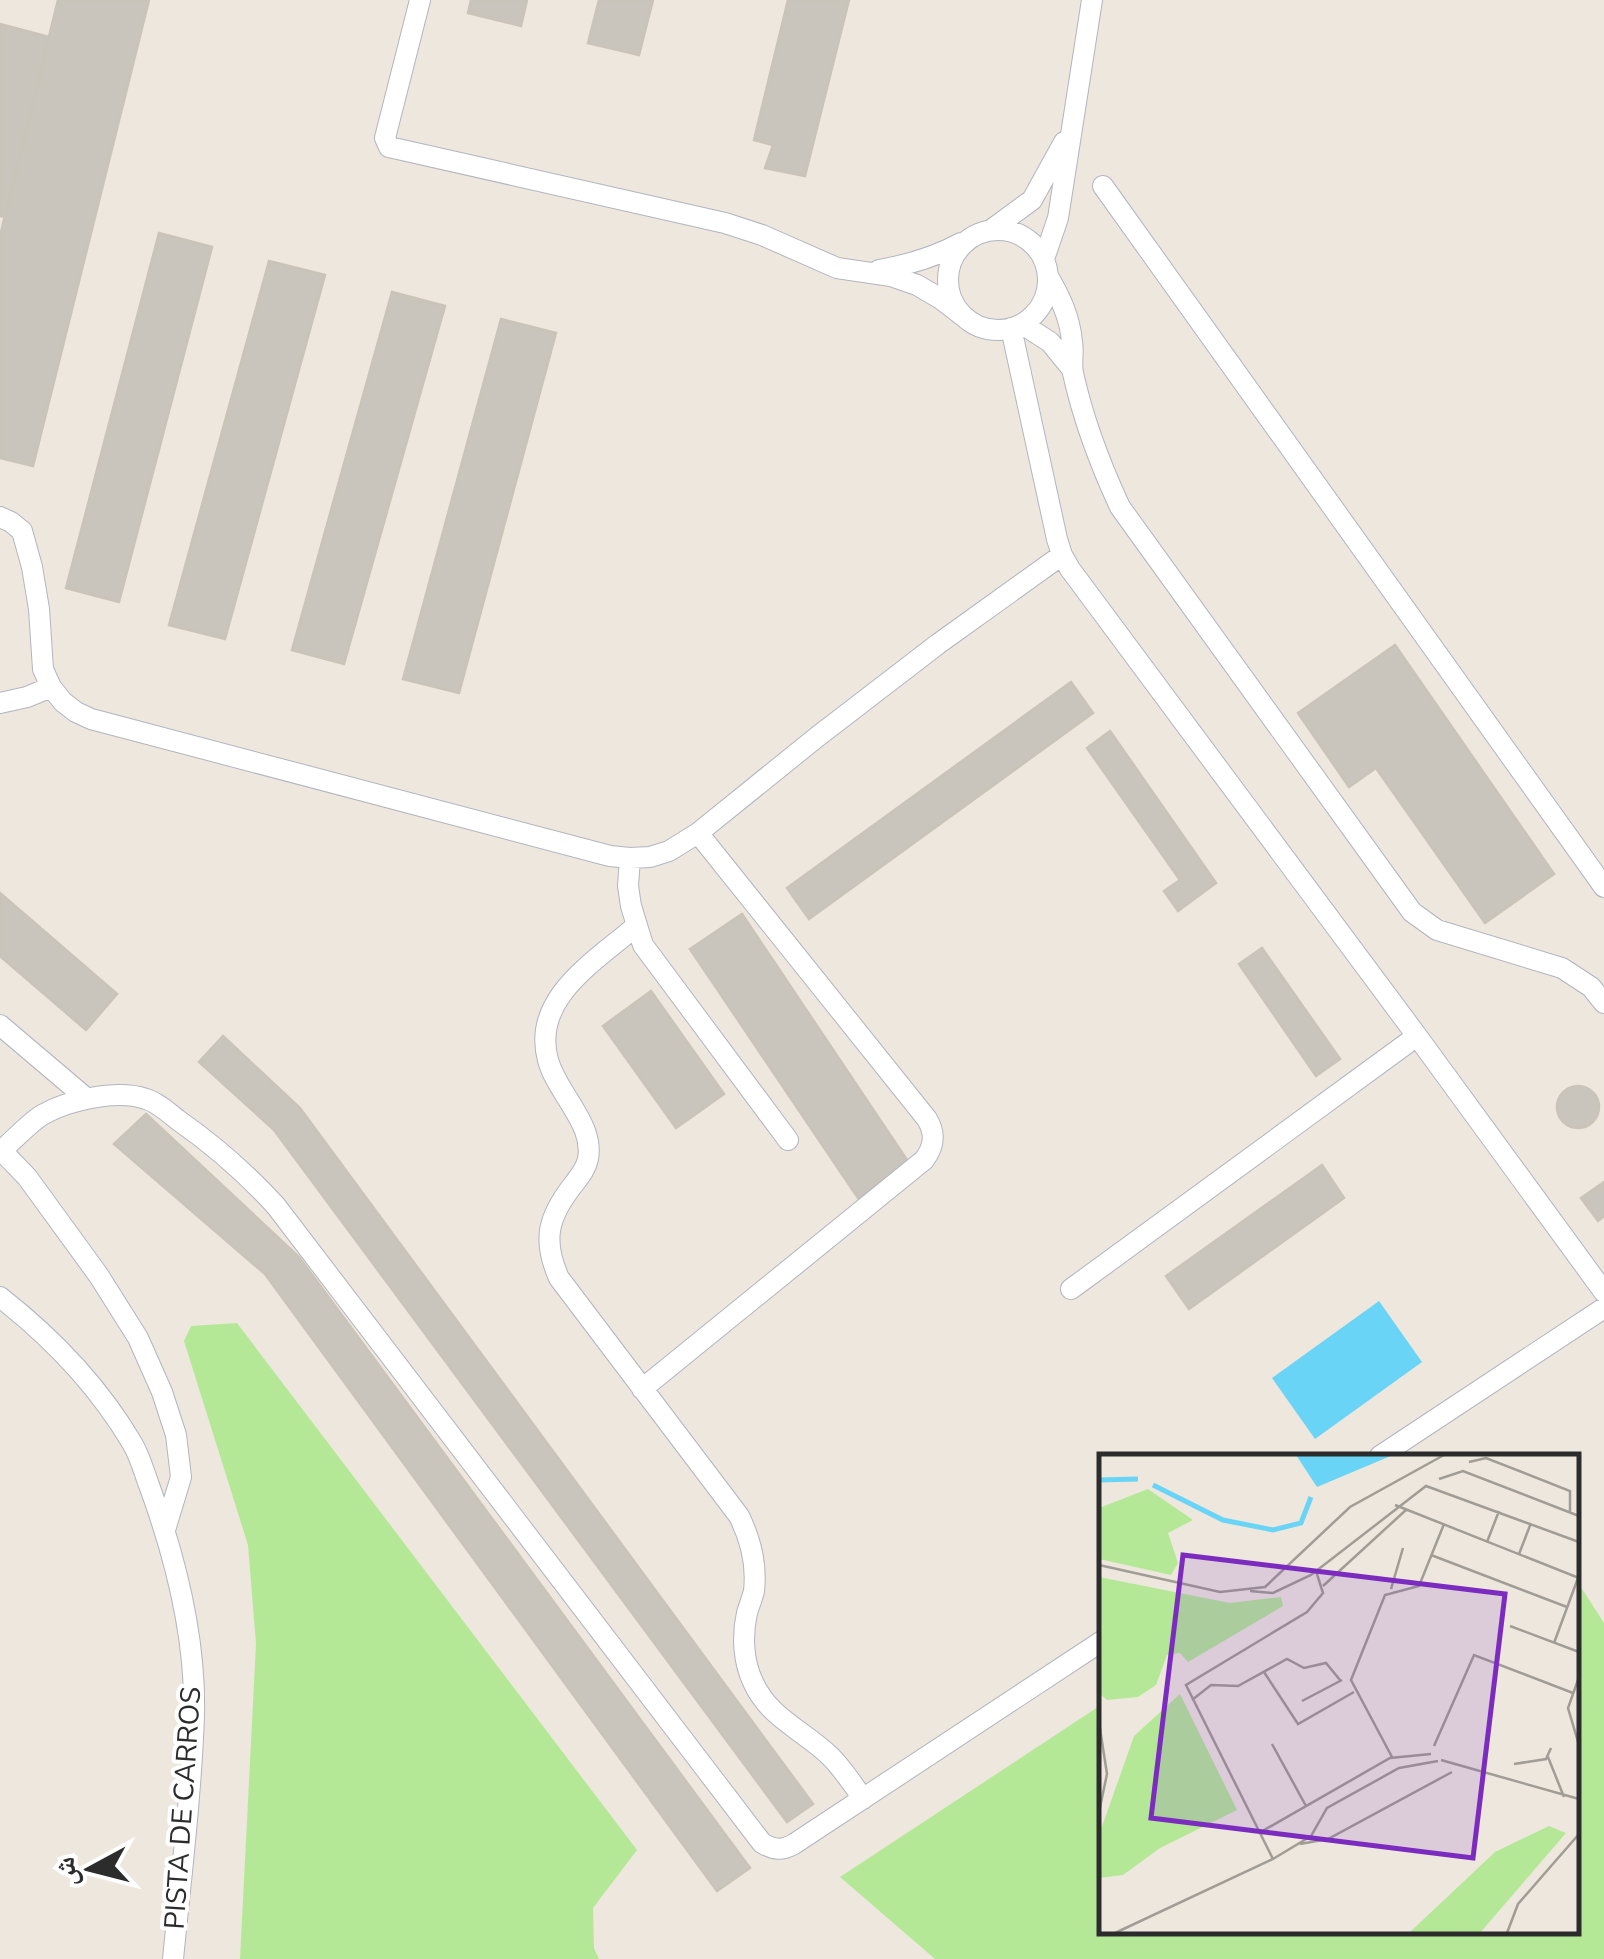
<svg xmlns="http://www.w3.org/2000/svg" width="1604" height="1959" font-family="'Nunito Sans','Noto Naskh Arabic',sans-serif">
  <rect width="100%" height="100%" fill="#eee7dd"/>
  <path fill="#b4e897" d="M237,1323L637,1850L593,1908L594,1948L599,1959H240L256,1644L248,1545L184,1341L191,1326Z
    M1577,1581L1604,1623V1959H935L840,1877L1101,1705L1102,1932H1576Z"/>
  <path fill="#6ad4f7" d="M1379,1301L1422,1362L1315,1439L1272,1378Z"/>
  <path fill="#c9c5bc" stroke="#cac3b7" stroke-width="2.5" d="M58,0H149L33,466L0,458V236Z
    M471,0H527L521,26L468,13Z
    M599,0H653L639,55L588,43Z
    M788,0H849L805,176L765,168L773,145L754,140Z
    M0,24L49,37L5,217L0,216Z
    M159,233L212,247L119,602L66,588Z
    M269,261L325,275L225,639L169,625Z
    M392,292L445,306L344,664L292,650Z
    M501,319L556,333L459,693L403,679Z
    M1395,645L1554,874L1485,923L1376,768L1349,787L1298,713Z
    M1071,682L1093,713L809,919L787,888Z
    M1110,731L1216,883L1178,911L1164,891L1180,880L1087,748Z
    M0,893L117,994L86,1030L0,956Z
    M742,914L909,1163L858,1198L690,949Z
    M1262,948L1340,1059L1316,1076L1239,964Z
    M651,991L724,1094L676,1128L603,1026Z
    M223,1036L300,1108L813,1804L787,1822L274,1130L199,1062Z
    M1557 1107a21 21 0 1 1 42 0a21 21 0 1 1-42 0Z
    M146,1114L299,1257L750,1868L717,1891L265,1274L114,1144Z
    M1322,1165L1344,1198L1189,1309L1166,1276Z
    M1604,1182V1216L1598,1221L1581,1198Z"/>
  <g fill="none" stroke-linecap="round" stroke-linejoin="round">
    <g stroke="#b2b4c0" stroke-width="22">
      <path id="service" d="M420,0L386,134L385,138L389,147L725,223L762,235L837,268L891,276L917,285L941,299L963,316
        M1103,186L1604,887
        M991,230L1032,200L1064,142
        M948 280a50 50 0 1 1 100 0a50 50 0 1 1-100 0Z
        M1044,259L1058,218L1092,0
        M879,270C908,265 935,257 961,243
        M1048,276C1060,297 1070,317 1072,342C1074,352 1071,363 1073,373C1083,419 1100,464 1120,507L1412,912L1437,930L1562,968L1591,987L1604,1003
        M1022,324L1050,342L1072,369
        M1011,328L1057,539L1062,555L1070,569L1417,1036L1604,1292
        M0,517L11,522L22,531L32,567L39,609L43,669L51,687L63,702L76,712L91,719L610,856L630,858L650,857L669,851L698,833L817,737L938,644L1062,555
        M0,703L27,697L51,687
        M630,858L628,886L631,906L643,945L788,1140
        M636,926C596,961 531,998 548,1060C552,1075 561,1088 569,1101C580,1119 592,1137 588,1159C586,1169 579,1177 573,1185C548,1217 542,1240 559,1278L739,1516C751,1540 757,1564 754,1591C752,1599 749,1606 747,1613C742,1635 743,1661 753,1682C769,1718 803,1730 830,1756C843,1769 853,1784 863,1799
        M0,1025L86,1098
        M0,1149L27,1177L99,1276L138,1338L162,1392L176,1435L181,1477L165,1530
        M2,1150C15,1139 28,1124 42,1115C68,1100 117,1089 146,1099C157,1102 169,1113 178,1120C215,1146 246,1173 276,1206L762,1843C774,1850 782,1851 794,1844L1102,1641
        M1071,1289L1417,1036
        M0,1297C51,1337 99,1387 132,1443C140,1456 144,1472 149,1485C175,1556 196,1640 194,1716C191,1797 181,1878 173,1959
        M642,1389L924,1160C934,1147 936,1134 927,1119L698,833
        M1380,1456L1604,1308"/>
    </g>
    <use href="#service" stroke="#fff" stroke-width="20"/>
  </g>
  <g text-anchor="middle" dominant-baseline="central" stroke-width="8" stroke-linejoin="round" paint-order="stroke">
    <g font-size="28" fill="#2c2c2c" stroke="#fff">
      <text transform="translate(183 1808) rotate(-86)">PISTA DE CARROS</text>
    </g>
  </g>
  <g transform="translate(1099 1454)">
    <rect width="480" height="480" fill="#eee7dd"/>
    <path d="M49,35L94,66L69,79L79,109L72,121L0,105V54ZM0,123L131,149L182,143L184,152L89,208L81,199L68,201L57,231L39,243L8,246L0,239ZM81,240L138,356L61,394L24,421L0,424V381L35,282ZM450,372L467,379L381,479H310L396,398Z" fill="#b4e897"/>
    <path d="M197,1H294L218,33Z" fill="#6ad4f7"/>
    <path fill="none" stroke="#6ad4f7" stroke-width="5" d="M0,26L39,25M54,31L124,66L174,76L202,69L212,43"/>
    <path fill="none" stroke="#a09c96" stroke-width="2.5" d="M370,8L387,4L471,37V59M340,25L364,17L480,62M296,51L480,124M388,88L400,57M420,100L432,69M332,101L468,153M0,111L121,138L166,133L251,53L345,1M224,132L308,55M292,135L304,94M151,137L174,139L212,121L327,32L480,88M411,172L480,198M455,189L479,124M165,218L199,270L255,238M480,223L469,254L480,291M93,246L112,231L139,232L188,205L205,214L227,209L241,226M203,247L243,226M0,268L8,320L0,358M173,290L207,352M335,292L375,201L474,239M293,303L252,226L286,141L320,132L345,70M449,303L465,343M342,306L480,345M415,310L447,305L452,294M160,379L291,304L332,300M201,390L229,385L353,318M174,405L87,231L208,158L224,139L217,117M16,479L174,405L212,382L228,354L300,314L339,307M408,479L419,450L480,380"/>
    <path fill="#7b2cbf" fill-opacity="0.15" stroke="#7b2cbf" stroke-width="5" d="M84,101L406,140L374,404L52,364Z"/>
    <rect width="480" height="480" fill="none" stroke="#2c2c2c" stroke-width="5"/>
  </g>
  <g transform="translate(90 1869) rotate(263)" stroke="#ffffff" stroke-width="8" paint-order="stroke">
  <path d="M0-8L18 38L0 25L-18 38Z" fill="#2c2c2c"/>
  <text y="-15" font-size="28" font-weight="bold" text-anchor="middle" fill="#2c2c2c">ش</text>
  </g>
</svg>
